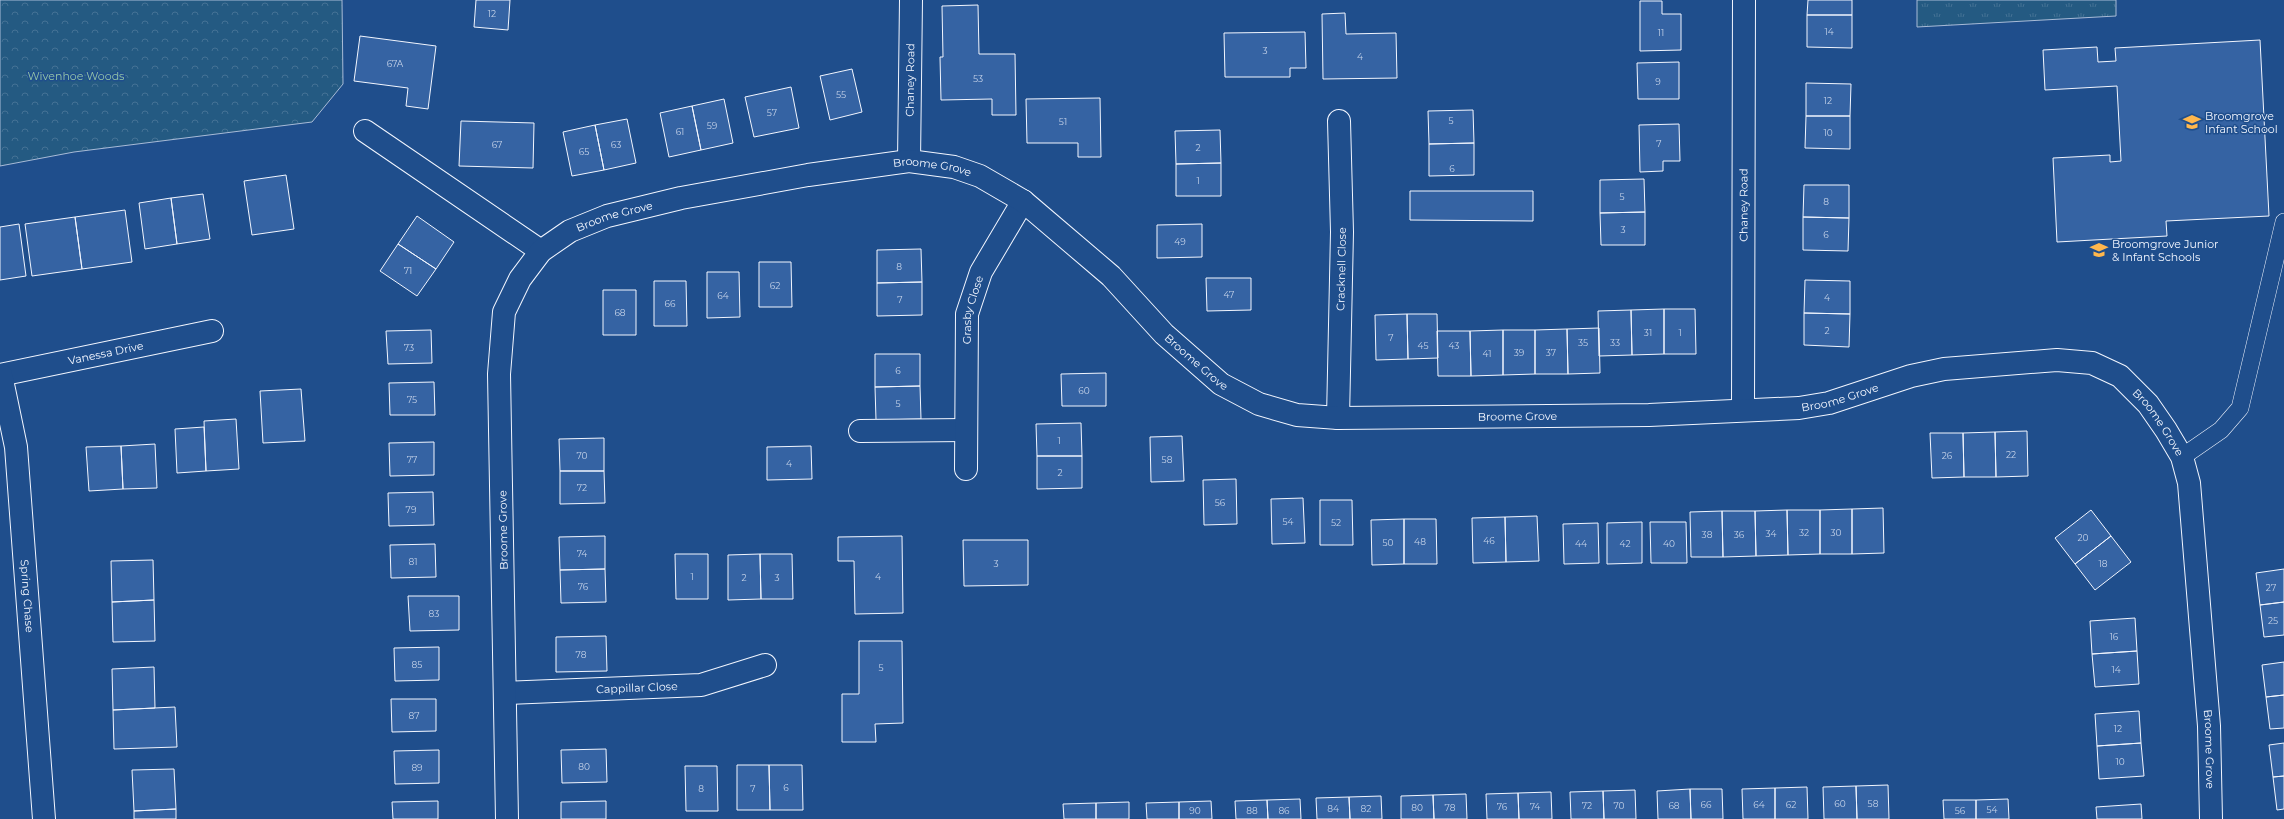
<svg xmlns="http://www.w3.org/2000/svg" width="2284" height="819" font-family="Montserrat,sans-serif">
  <defs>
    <pattern id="forest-crowns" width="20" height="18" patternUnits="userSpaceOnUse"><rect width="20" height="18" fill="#245a82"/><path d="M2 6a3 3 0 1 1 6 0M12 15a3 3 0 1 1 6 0" fill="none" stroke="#447295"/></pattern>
    <pattern id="park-tufts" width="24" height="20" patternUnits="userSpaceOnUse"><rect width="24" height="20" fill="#245a82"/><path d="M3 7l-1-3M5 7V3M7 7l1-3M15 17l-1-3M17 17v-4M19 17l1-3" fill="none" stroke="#447295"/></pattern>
  </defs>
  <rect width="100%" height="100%" fill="#1f4e8c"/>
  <path fill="url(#forest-crowns)" stroke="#a8bbd7" d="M0,0H342L343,84L312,122L74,152L0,166Z"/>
  <path fill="url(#park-tufts)" stroke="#a8bbd7" d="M1917,0H2116V16L1917,27Z"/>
  <path fill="#3563a3" stroke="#f2f6ff" d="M476,0H510L508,30L474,27Z
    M1808,0H1852V15H1807Z
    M1640,1H1662V14H1681V50L1640,51Z
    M978,5L979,54H1015L1016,115H992V99L941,100L940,57H943L942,6Z
    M1345,13L1346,34L1396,33L1397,78L1323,79L1322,14Z
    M1807,15H1852V48L1807,47Z
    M1305,32L1306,68H1290V77H1225L1224,33Z
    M360,36L436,46L428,109L406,106L408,88L354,81Z
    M2260,40L2269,216L2166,221L2167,236L2057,242L2053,158L2110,155V162L2121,161L2117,86L2045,90L2043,50L2097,47L2098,62L2116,61L2115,48Z
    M1679,62V99H1638L1637,63Z
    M852,69L862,112L830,120L820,76Z
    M1806,83L1851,84L1850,116H1806Z
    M791,87L799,128L754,137L745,97Z
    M1100,98L1101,157H1078V143H1027L1026,99Z
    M724,99L733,143L701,150L692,106Z
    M692,106L701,150L669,157L660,113Z
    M1473,110L1474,143L1429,144L1428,111Z
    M1806,116H1850V149L1805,148Z
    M627,119L636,163L604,170L595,125Z
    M461,121L534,123L533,168L459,166Z
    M1679,124L1680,161H1663V171L1640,172L1639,125Z
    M595,125L604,170L572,176L563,132Z
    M1220,130L1221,163L1176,164L1175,131Z
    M1474,143V175L1429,176V144Z
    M1221,163V196H1176V164Z
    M286,175L294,229L252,235L244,181Z
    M1644,179L1645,212L1600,213V180Z
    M1804,185H1849V218L1803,217Z
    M1410,191H1533V221L1410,220Z
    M203,194L210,239L177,244L171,198Z
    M171,198L177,244L145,249L139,203Z
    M125,210L132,262L82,269L75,217Z
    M1645,212V245H1601L1600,213Z
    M417,216L454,242L436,269L398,244Z
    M75,217L82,269L32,276L25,224Z
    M1803,217L1849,218L1848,251L1803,250Z
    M19,224L26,276L0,280V227Z
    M1202,224V257L1157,258V225Z
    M398,244L436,269L417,296L380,271Z
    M921,249L922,282L877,283V250Z
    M759,262H791L792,307H759Z
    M707,272H739L740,317L707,318Z
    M1206,278H1251V310L1207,311Z
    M1805,280L1850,281V314L1804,313Z
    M654,281H686L687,326H654Z
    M922,282V315L877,316V283Z
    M603,290H636V335H603Z
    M1664,309H1695L1696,354H1664Z
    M1664,309V354L1632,355L1631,310Z
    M1631,310L1632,355L1599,356L1598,311Z
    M1804,313L1850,314L1849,347L1804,345Z
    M1407,314L1408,359L1376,360L1375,315Z
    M1407,314H1437L1438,358L1408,359Z
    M1599,328L1600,373L1568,374L1567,329Z
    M1567,329L1568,374H1535V330Z
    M431,330L432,363L388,364L386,331Z
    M1503,330V375L1471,376L1470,331Z
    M1503,330H1535V374L1503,375Z
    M1437,331H1470L1471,376H1438Z
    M875,354H920V386L875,387Z
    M1106,373V406H1062L1061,374Z
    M434,382L435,415H390L389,383Z
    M920,386L921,419L876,420L875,387Z
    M301,389L305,441L263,443L260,391Z
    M236,419L239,469L206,471L204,421Z
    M1081,423L1082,456H1037L1036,424Z
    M204,427L206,471L177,473L175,429Z
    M2027,431L2028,476L1996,477L1995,432Z
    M1995,432L1996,477H1964L1963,433Z
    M1930,433H1963L1964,477L1932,478Z
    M1182,436L1184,481L1151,482L1150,437Z
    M604,438V471H560L559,439Z
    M434,442V475L390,476L389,443Z
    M155,444L157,488L123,489L121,446Z
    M121,446L123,489L89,491L86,447Z
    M811,446L812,479L767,480V447Z
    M1037,456H1082V488L1037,489Z
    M560,471H604L605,503L560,504Z
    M1236,479L1237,524L1204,525L1203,480Z
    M433,492L434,525L389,526L388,493Z
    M1303,498L1305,543L1272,544L1271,499Z
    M1320,500H1352L1353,545H1320Z
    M1883,508L1884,553L1852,554V509Z
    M1852,509V554H1820V510Z
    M1787,510H1820V554L1788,555Z
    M1787,510L1788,555L1756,556L1755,511Z
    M2091,510L2111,536L2075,564L2055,538Z
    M1722,511H1755L1756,556L1723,557Z
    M1722,511L1723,557H1691L1690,512Z
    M1537,516L1539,561L1506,562L1505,517Z
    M1505,517L1506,562L1473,563L1472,518Z
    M1404,519V564L1372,565L1371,520Z
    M1404,519H1436L1437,564H1404Z
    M1642,522V563L1607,564V523Z
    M1650,522H1686L1687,563H1651Z
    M1598,523L1599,563L1564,564L1563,524Z
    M605,536V569L560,570L559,537Z
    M902,536L903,613L855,614L854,561H838V537Z
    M2111,536L2131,562L2095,590L2075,564Z
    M963,540H1028V585L964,586Z
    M435,544L436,577L391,578L390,545Z
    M675,554H708V599H676Z
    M760,554H792L793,599H761Z
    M760,554L761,599L728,600V555Z
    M153,560L154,600L112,602L111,561Z
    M605,569L606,602L561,603L560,570Z
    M2284,569V602L2260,605L2256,573Z
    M408,596H459V630L410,631Z
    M154,600L155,641L113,642L112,602Z
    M2284,602V635L2264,637L2260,605Z
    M2135,618L2137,651L2092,654L2090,621Z
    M606,636L607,671L556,672V637Z
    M859,641H902L903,723L875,724L876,742H842V694H859Z
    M439,647V680L395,681L394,648Z
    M2137,651L2139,684L2095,687L2092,654Z
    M2284,662V695L2266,697L2262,665Z
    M154,667L155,708L113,710L112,669Z
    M2284,695V728L2270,729L2266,697Z
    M391,699H436V731L392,732Z
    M175,707L177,747L114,749L113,710Z
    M2139,711L2141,743L2097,746L2095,714Z
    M2141,743L2144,776L2099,779L2097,746Z
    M2284,743V776L2273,777L2269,745Z
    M606,749L607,782L562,783L561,750Z
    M439,750V783L395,784L394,751Z
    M737,765H769L770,810H737Z
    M769,765H802L803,810H770Z
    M685,766H717L718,811H686Z
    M174,769L176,809L134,811L132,770Z
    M2284,776V809L2277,810L2273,777Z
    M1888,785L1889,819H1857L1856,786Z
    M1856,786L1857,819H1824L1823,787Z
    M1807,787L1808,819H1775V788Z
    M1775,788V819H1743L1742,789Z
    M1690,789L1691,819H1658L1657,791Z
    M1690,789H1722L1723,819H1691Z
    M1635,790L1636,819H1604L1603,791Z
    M1603,791L1604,819H1571L1570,792Z
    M1551,792L1552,819H1519L1518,793Z
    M1518,793L1519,819H1487L1486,794Z
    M1466,794L1467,819H1434L1433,795Z
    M1433,795L1434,819H1401V796Z
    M1381,796L1382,819H1350L1349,797Z
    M1349,797L1350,819H1317L1316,798Z
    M1300,799L1301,819H1268L1267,800Z
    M2008,799L2009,819H1976V800Z
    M1267,800L1268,819H1236L1235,801Z
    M1943,800H1976V819H1944Z
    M438,801V819H393L392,802Z
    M606,801V819H561V802Z
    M1211,801L1212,819H1179V802Z
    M1129,802V819H1096V803Z
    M1179,802V819H1147L1146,803Z
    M1096,803V819H1064L1063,804Z
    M2141,804L2142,819H2097L2096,807Z
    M176,809V819H134V811Z"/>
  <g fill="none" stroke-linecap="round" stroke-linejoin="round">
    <g stroke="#f2f6ff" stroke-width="18">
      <path id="lane" d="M2182,457L2221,430L2240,408L2284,222"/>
    </g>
    <g stroke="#f2f6ff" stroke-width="24">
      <g id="street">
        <path d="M365,131L541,251"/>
        <path id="s1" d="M909,161L911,0"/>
        <path id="s2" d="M0,375L212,331"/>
        <path id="s3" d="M1,375L16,447L44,819"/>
        <path id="s4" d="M1743,410L1744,0"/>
        <path id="s5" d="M1338,418L1342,232L1339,121"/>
        <path d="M860,431L966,430"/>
        <path id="s6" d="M966,469L967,314L981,272L1023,201"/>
        <path id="s7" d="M505,693L701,685L765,665"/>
        <path id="s8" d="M507,819L499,374L504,312L520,279L541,251L570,231L607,216L681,198L808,175L909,161L954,167L980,176L1023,201L1111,276L1164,334L1221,384L1259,404L1297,415L1338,418L1649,415L1799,408L1829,403L1911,376L1944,369L2057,360L2092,363L2120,376L2148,404L2166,430L2182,457L2189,483L2209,726L2211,819"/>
      </g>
    </g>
    <use href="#lane" stroke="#1f4e8c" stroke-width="17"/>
    <use href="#street" stroke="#1f4e8c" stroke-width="22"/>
  </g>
  <defs>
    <g id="school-bare" transform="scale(1.38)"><path d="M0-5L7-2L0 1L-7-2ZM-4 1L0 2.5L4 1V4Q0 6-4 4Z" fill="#ffb74d" stroke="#1f4e8c" stroke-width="2.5" paint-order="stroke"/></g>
  </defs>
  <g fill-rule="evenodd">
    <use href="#school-bare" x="2192" y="122"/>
    <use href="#school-bare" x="2099" y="250"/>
  </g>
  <g text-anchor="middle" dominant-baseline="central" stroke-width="3" stroke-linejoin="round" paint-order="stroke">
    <g font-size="9" fill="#c3d1e8">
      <text x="492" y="13">12</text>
      <text x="1829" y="31">14</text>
      <text x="1661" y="32">11</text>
      <text x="1265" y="50">3</text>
      <text x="1360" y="56">4</text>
      <text x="395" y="63">67A</text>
      <text x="978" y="78">53</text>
      <text x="1658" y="81">9</text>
      <text x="841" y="94">55</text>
      <text x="1828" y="100">12</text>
      <text x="772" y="112">57</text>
      <text x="1451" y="120">5</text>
      <text x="1063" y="121">51</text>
      <text x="712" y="125">59</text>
      <text x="680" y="131">61</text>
      <text x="1828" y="132">10</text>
      <text x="1659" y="143">7</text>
      <text x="497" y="144">67</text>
      <text x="616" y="144">63</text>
      <text x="1198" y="147">2</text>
      <text x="584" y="151">65</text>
      <text x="1452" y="168">6</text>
      <text x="1198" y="180">1</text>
      <text x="1622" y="196">5</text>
      <text x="1826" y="201">8</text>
      <text x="1623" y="229">3</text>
      <text x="1826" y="234">6</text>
      <text x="1180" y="241">49</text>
      <text x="899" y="266">8</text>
      <text x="408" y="270">71</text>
      <text x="775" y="285">62</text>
      <text x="1229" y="294">47</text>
      <text x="723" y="295">64</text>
      <text x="1827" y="297">4</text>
      <text x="900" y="299">7</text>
      <text x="670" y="303">66</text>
      <text x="620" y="312">68</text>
      <text x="1827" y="330">2</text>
      <text x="1648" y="332">31</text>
      <text x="1680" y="332">1</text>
      <text x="1391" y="337">7</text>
      <text x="1583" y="342">35</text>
      <text x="1615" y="342">33</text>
      <text x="1423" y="345">45</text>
      <text x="1454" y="345">43</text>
      <text x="409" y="347">73</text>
      <text x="1519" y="352">39</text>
      <text x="1551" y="352">37</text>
      <text x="1487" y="353">41</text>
      <text x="898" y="370">6</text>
      <text x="1084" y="390">60</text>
      <text x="412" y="399">75</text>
      <text x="898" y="403">5</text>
      <text x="1059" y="440">1</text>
      <text x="2011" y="454">22</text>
      <text x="582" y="455">70</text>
      <text x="1947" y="455">26</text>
      <text x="412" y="459">77</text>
      <text x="1167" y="459">58</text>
      <text x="789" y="463">4</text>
      <text x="1060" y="472">2</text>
      <text x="582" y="487">72</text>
      <text x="1220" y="502">56</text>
      <text x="411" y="509">79</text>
      <text x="1288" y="521">54</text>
      <text x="1336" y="522">52</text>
      <text x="1804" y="532">32</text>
      <text x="1836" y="532">30</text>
      <text x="1771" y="533">34</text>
      <text x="1707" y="534">38</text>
      <text x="1739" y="534">36</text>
      <text x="2083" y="537">20</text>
      <text x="1489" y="540">46</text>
      <text x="1420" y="541">48</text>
      <text x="1388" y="542">50</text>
      <text x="1581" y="543">44</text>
      <text x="1625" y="543">42</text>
      <text x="1669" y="543">40</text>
      <text x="582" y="553">74</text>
      <text x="413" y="561">81</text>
      <text x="996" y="563">3</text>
      <text x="2103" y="563">18</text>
      <text x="692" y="576">1</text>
      <text x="878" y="576">4</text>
      <text x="744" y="577">2</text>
      <text x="777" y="577">3</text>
      <text x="583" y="586">76</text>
      <text x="2271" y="587">27</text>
      <text x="434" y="613">83</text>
      <text x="2273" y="620">25</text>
      <text x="2114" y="636">16</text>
      <text x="581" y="654">78</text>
      <text x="417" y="664">85</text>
      <text x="881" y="667">5</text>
      <text x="2116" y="669">14</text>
      <text x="414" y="715">87</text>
      <text x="2118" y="728">12</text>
      <text x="2120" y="761">10</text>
      <text x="584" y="766">80</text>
      <text x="417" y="767">89</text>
      <text x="786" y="787">6</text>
      <text x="701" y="788">8</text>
      <text x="753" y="788">7</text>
      <text x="1840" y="803">60</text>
      <text x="1873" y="803">58</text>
      <text x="1706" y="804">66</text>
      <text x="1759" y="804">64</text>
      <text x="1791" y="804">62</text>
      <text x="1587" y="805">72</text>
      <text x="1619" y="805">70</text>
      <text x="1674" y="805">68</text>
      <text x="1502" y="806">76</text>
      <text x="1535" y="806">74</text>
      <text x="1417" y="807">80</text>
      <text x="1450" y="807">78</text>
      <text x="1333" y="808">84</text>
      <text x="1366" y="808">82</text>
      <text x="1992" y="809">54</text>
      <text x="1195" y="810">90</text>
      <text x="1252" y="810">88</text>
      <text x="1284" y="810">86</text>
      <text x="1960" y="810">56</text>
    </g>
    <g font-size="11" fill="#97c8a6" stroke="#1f4e8c">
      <text x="76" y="76">Wivenhoe Woods</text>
    </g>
    <g font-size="11" fill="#f2f6ff" stroke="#1f4e8c">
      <text stroke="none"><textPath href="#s1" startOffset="81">Chaney Road</textPath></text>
      <text stroke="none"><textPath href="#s8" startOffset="985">Broome Grove</textPath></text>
      <text stroke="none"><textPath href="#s4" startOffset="205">Chaney Road</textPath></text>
      <text stroke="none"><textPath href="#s8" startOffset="661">Broome Grove</textPath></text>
      <text stroke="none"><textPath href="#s5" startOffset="149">Cracknell Close</textPath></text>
      <text stroke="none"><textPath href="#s6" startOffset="160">Grasby Close</textPath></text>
      <text stroke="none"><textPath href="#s2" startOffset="108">Vanessa Drive</textPath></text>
      <text stroke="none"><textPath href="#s8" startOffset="1321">Broome Grove</textPath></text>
      <text stroke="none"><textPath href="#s8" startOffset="1981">Broome Grove</textPath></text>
      <text stroke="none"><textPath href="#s8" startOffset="1657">Broome Grove</textPath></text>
      <text stroke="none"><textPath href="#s8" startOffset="2329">Broome Grove</textPath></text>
      <text transform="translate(503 530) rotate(-91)">Broome Grove</text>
      <text stroke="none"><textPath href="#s3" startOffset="223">Spring Chase</textPath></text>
      <text stroke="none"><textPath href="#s7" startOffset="132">Cappillar Close</textPath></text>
      <text stroke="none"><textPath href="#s8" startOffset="2665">Broome Grove</textPath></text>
    </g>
    <g font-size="11" fill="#f2f6ff" stroke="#1f4e8c" text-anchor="start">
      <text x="2205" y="116">Broomgrove<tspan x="2205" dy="13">Infant School</tspan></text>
      <text x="2112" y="244">Broomgrove Junior<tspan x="2112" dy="13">&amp; Infant Schools</tspan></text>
    </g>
  </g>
</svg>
